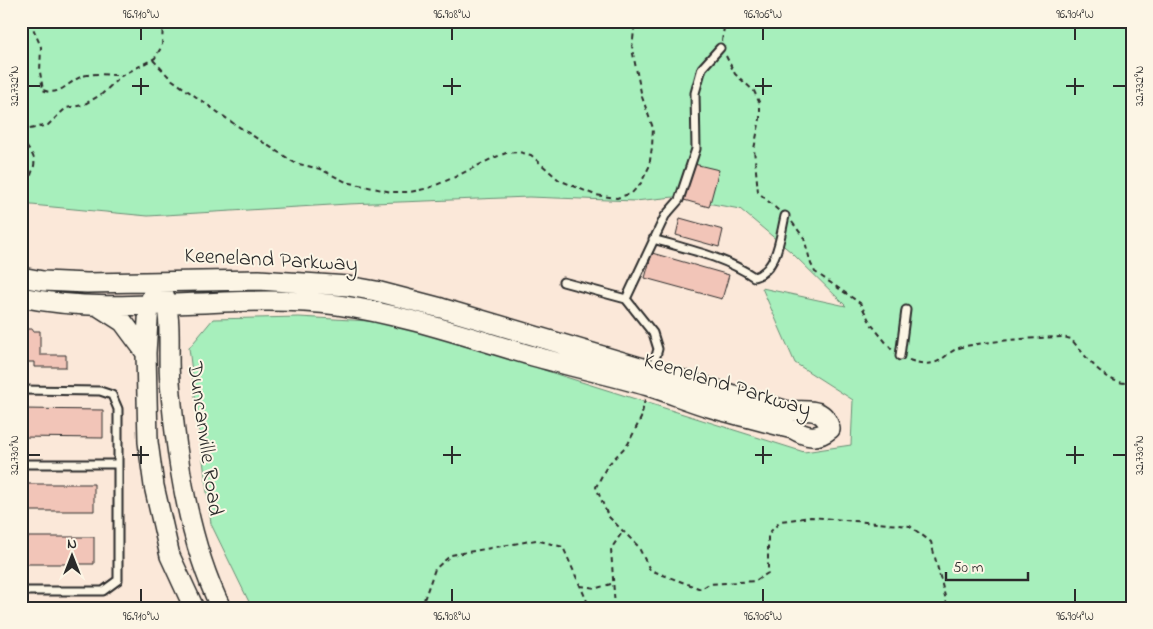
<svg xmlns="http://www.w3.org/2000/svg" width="1153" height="629" font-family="'Indie Flower',sans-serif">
  <rect width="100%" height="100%" fill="#fbe8d9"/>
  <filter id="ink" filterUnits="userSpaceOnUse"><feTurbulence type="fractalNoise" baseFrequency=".02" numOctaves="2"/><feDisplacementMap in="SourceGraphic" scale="10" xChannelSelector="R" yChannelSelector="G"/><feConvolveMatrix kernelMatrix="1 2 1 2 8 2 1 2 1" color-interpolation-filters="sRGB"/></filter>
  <g filter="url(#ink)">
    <path fill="#a7efbc" stroke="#698d74" d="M21,21H1132V608H252L211,524L189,348L213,319L299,317L369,321L428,330L556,374L804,452L851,445L853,400L795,363L762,288L846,306L791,252L740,209L674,197L635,201L529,197L348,204L148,216L21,204Z"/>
    <path fill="#f2c5b8" stroke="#2b2b2b" d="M694,164L719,170L709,207L684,200Z
      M680,218L723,230L719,247L676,235Z
      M652,253L729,275L722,299L645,278Z
      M21,329H33V331H40V355H66V367H34V362H21Z
      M21,409L103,410V438L21,437Z
      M21,484H94V511H21Z
      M21,537H94V564H21Z"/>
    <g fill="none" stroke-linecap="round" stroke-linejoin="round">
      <g stroke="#2b2b2b" stroke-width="11">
        <path id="lane" d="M653,239C687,249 725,257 754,277C778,270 780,236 785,216
          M563,282L626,299L653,333L658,349L652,370
          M626,299L665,216L679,200L696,149L695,93L702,68L720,48
          M900,356L906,310
          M21,390L100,391L112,395L118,409V580L103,591H21
          M21,464H118"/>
      </g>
      <g stroke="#2b2b2b" stroke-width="22">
        <path id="secondary" d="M21,277L43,281L87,283L259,280L348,286L376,291L441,308L788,411C807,411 824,406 830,429C817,440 806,437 793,429C766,422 739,416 712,408C691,402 670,393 648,386C611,375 572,367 533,356C468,337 405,315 338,305C233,291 125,319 21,297
          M163,291C173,320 167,352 170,382C176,456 188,541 221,608
          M153,293L149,304L146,353L148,442L154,486L170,556L194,608
          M98,306L123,322L146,353"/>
      </g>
      <path stroke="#2b2b2b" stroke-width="2" stroke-dasharray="5 4" stroke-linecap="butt" d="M30,21L41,47L40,72L43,90C61,98 70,78 87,75C97,73 109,75 120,75
        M722,41L725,21
        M726,56L735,74L754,91L760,104V119L754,149L758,192L779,211
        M153,60L171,79L233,123L295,163L320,169L346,182L391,192H410L429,188L455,177L491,159L506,153L519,152L531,155L559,180L595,195L617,198L632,193L641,183L649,167L652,147L653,128L642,97L632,49L635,21
        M21,131L48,125L66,108L83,105L92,100L102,94L121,76L155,58L162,46L163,21
        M21,139C29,152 39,156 32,172C30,179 27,181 21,184
        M792,222L804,238L811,264L815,272L860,303L871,324L892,350
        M909,360C945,372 940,351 966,346C997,340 1031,338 1063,337L1071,339C1085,355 1108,389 1132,382
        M645,399L641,418L628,444L607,466L596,487L608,516L638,546L650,570L701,589L709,584L755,581L768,573V534L781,521L811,517L910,526L931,542L948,608
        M580,586L597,588L611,584
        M421,608L435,569L451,555L536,540L563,547L590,608
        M615,608L611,549L623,531"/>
      <use href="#lane" stroke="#fcf5e5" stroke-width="7"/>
      <use href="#secondary" stroke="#fcf5e5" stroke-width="19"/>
    </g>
  </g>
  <path fill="none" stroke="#2b2b2b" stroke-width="2" d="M141,28V40M452,28V40M763,28V40M1075,28V40M141,78V95M452,78V95M763,78V95M1075,78V95M28,86H40M132,86H149M443,86H461M755,86H772M1066,86H1084M1113,86H1126M141,446V464M452,446V464M763,446V464M1075,446V464M28,455H40M132,455H149M443,455H461M755,455H772M1066,455H1084M1113,455H1126M141,589V602M452,589V602M763,589V602M1075,589V602"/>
  <g text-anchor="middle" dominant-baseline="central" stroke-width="4" stroke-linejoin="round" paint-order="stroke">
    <g font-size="22" fill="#2b2b2b" stroke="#fcf5e5">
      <text transform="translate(271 261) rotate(3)">Keeneland Parkway</text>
      <text transform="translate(727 386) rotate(17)">Keeneland Parkway</text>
      <text transform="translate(204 439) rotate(82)">Duncanville Road</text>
    </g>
  </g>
  <rect width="1153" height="629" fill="none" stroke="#fcf5e5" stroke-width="55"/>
  <g transform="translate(72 556)" stroke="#fcf5e5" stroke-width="4" paint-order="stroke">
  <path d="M0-4L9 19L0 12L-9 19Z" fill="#2b2b2b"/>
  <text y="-8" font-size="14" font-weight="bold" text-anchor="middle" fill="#2b2b2b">N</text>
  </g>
  <path d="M946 572v8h82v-8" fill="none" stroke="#2b2b2b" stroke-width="2.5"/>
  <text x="953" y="572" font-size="15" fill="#2b2b2b" stroke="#fcf5e5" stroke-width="4" paint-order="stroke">50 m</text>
  <rect x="28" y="28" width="1098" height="574" fill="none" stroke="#2b2b2b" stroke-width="2"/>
  <g font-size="12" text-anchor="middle" fill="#2b2b2b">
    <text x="141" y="18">96.910°W</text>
    <text x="452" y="18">96.908°W</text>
    <text x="763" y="18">96.906°W</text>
    <text x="1075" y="18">96.904°W</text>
    <text transform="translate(14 86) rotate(-90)" y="4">32.732°N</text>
    <text transform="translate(1139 86) rotate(-90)" y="4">32.732°N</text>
    <text transform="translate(14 455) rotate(-90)" y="4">32.730°N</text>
    <text transform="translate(1139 455) rotate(-90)" y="4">32.730°N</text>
    <text x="141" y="620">96.910°W</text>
    <text x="452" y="620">96.908°W</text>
    <text x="763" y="620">96.906°W</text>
    <text x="1075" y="620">96.904°W</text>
  </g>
</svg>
